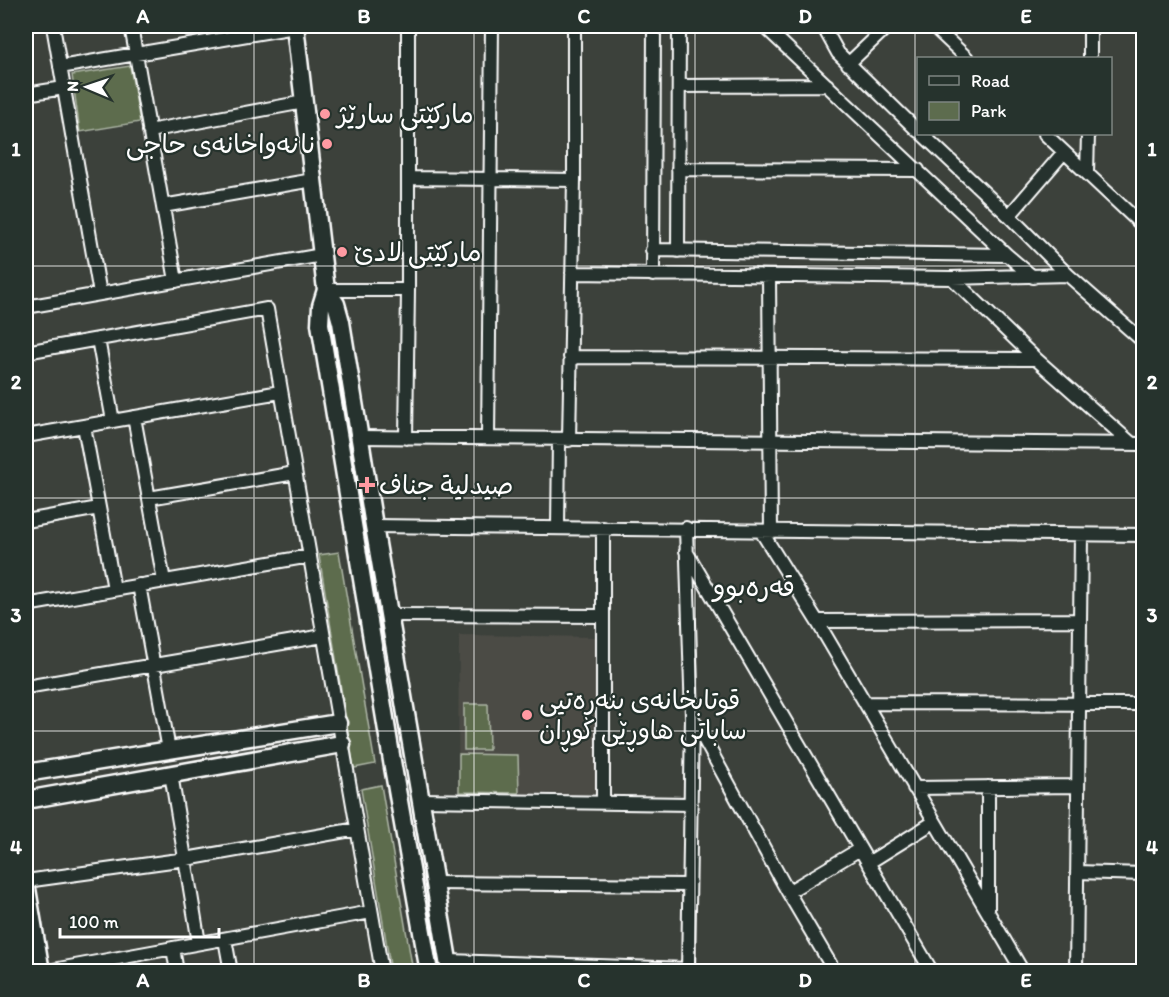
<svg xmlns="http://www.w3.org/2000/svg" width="1169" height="997" font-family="Itim,'Playpen Sans Arabic',sans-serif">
  <rect width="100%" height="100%" fill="#3c413b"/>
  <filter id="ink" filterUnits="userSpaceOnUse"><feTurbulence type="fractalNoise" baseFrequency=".0167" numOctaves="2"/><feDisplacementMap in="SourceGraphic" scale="12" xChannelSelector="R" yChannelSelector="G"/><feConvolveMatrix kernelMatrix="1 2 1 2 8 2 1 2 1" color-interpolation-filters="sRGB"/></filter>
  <g filter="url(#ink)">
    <path fill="#4b4b45" d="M459,635L596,637L595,794L458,793Z"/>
    <path fill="#5d6c4e" stroke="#aeb6a6" stroke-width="1.5" d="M130,66L140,122L80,132L72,75Z
      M339,552L375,764L354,768L319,555Z
      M464,704H488L489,750H464Z
      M459,754L518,755L519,793L459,792Z
      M381,785L413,971H391L361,789Z"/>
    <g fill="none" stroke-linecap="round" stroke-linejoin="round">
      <g stroke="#fff" stroke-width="16">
        <path id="street" d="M53,26L100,294
          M131,26L176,281
          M764,26L1007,255L1033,277
          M823,26L838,53L918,131
          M933,26L967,58
          M1090,58V26
          M848,64L888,26
          M60,67L295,27
          M679,86L827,85
          M26,94L64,88
          M149,131L304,102
          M922,134L1009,216L1068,275L1144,342
          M1045,134L1144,227
          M678,169L918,170
          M1087,173L1088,134
          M408,178L574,180
          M163,206L313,180
          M1009,216L1064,152
          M652,250L1007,255
          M678,251L679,26
          M572,273L952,278L1068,275
          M653,275L654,26
          M769,276L771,532
          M952,278L1036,359L1132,444
          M326,290H408
          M26,307L322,255
          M98,339L113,421
          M26,352L267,309L382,972
          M570,357L1036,359
          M134,417L164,581
          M84,426L114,589
          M26,436L280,392
          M359,437L1144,444
          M406,438L408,290V26
          M488,438L492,26
          M569,440L574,180V26
          M149,498L295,473
          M26,521L99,508
          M374,526L1144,535
          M558,528L559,440
          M686,528L692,717L688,972
          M761,531L817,621L1023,972
          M686,551L932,972
          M139,585L169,750
          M26,605L310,556
          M389,615L602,616
          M817,621L1080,620
          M26,687L323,636
          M866,703L1144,704
          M693,719L788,892L835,972
          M171,774L199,943
          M914,788L1077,786
          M421,800L691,804
          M603,802V528
          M868,863L934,822
          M1077,872L1144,874
          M26,881L186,859L357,829
          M435,883L689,885
          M788,892L860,849
          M988,909V787
          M225,939L231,972
          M173,948L177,972
          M449,961L688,969
          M42,972L371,912
          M1076,972L1081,535"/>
      </g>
      <g stroke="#fff" stroke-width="21">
        <path id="secondary" d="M295,26L326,290L321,306L320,324L393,767L429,972
          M326,290L336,304L341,322L374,526L450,972
          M26,773L338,723
          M26,800L342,744
          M26,883L41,972"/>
      </g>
      <use href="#street" stroke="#26332d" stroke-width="12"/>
      <use href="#secondary" stroke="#26332d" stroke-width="16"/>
    </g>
  </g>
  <path fill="none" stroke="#fff" stroke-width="1.5" stroke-opacity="0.55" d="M254,26V972M474,26V972M695,26V972M915,26V972M26,266H1144M26,498H1144M26,731H1144"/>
  <g fill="#ff9aa2" stroke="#26332d" stroke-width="2">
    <circle cx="325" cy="114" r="6"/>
    <circle cx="327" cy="144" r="6"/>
    <circle cx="342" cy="252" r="6"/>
    <path d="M364 476h6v6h6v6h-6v6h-6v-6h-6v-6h6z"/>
    <circle cx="527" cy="715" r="6"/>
  </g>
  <g text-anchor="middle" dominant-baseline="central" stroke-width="4.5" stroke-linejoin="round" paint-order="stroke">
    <g font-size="26" fill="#fff" stroke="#26332d" text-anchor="start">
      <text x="337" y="114">مارکێتی سارێژ</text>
      <text x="315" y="144" text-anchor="end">نانەواخانەی حاجی</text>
      <text x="354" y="252">ماركێتی لادێ</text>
      <text x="379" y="485">صيدلية جناف</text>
      <text x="539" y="700">قوتابخانەی بنەڕەتیی<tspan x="539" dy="30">ساباتی هاوڕێی کوڕان</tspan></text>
    </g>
    <g font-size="27" fill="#fff" stroke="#26332d">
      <text x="754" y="586">قەرەبوو</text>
    </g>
  </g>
  <rect width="1169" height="997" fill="none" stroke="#26332d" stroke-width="66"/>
  <rect x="917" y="57" width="195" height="78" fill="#26332d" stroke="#7d8581" stroke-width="1.5"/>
  <rect x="929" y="76" width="30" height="9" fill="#26332d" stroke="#7d8581" stroke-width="1.5"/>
  <text x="971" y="87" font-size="18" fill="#ffffff">Road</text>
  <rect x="929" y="102" width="30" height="18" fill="#5d6c4e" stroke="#7d8581" stroke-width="1.5"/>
  <text x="971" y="117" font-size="18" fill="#ffffff">Park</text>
  <g transform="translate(87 87) rotate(272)" stroke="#26332d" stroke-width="4.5" paint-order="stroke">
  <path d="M0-4.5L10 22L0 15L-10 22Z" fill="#ffffff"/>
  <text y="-9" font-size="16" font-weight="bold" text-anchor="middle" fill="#ffffff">N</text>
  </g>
  <path d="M60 928v9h159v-9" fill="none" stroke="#ffffff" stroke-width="3"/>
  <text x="69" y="928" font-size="18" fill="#ffffff" stroke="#26332d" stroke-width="4.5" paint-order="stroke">100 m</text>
  <rect x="33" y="33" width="1103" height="931" fill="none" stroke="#fff" stroke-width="2"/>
  <g font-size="20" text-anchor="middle" font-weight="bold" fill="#fff">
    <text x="143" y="23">A</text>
    <text x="364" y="23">B</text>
    <text x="584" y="23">C</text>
    <text x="805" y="23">D</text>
    <text x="1026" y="23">E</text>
    <text x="16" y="156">1</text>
    <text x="1152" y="156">1</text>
    <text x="16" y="389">2</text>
    <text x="1152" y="389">2</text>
    <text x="16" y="622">3</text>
    <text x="1152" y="622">3</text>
    <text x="16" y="854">4</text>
    <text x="1152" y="854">4</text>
    <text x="143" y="987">A</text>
    <text x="364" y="987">B</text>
    <text x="584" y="987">C</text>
    <text x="805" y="987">D</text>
    <text x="1026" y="987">E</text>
  </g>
</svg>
